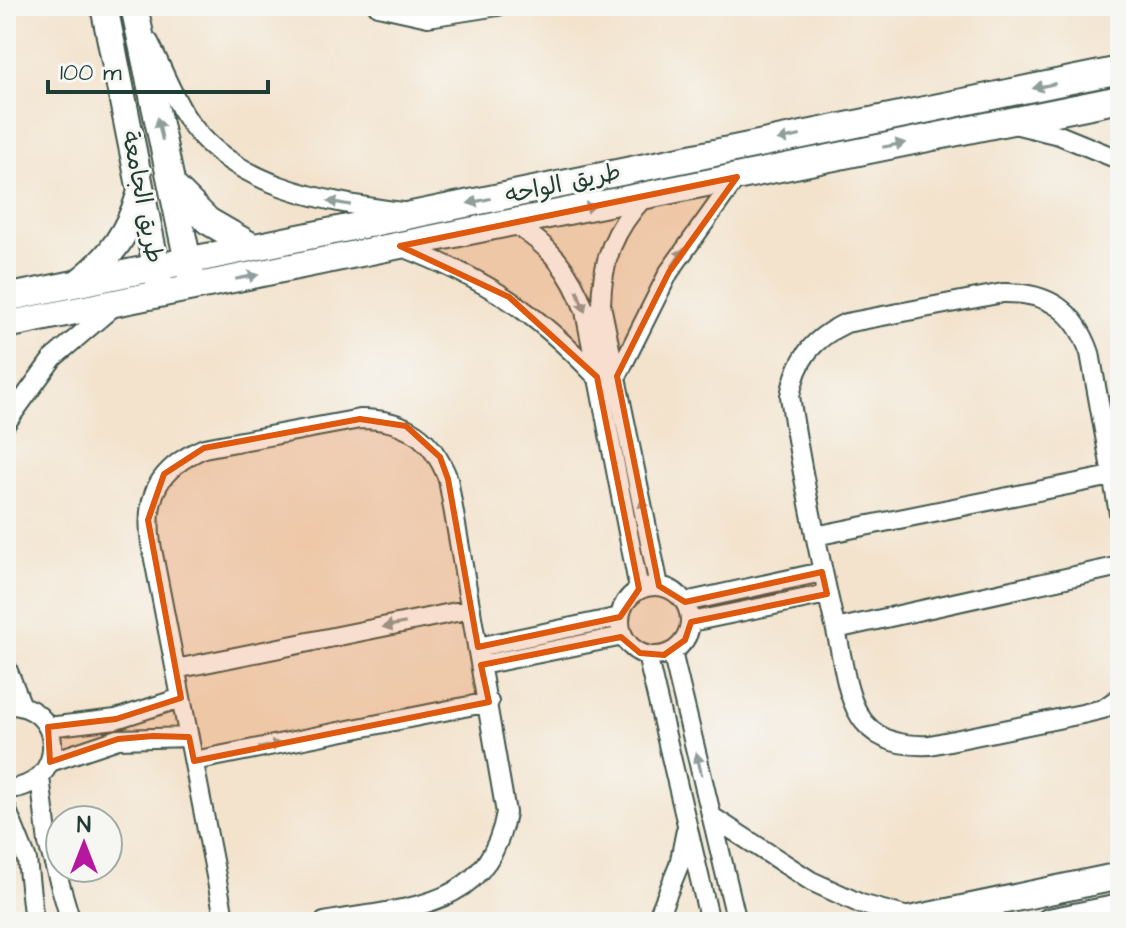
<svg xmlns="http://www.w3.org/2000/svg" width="1126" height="928" font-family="'Architects Daughter','Playpen Sans Arabic',sans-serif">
  <rect width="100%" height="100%" fill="#f6f6f2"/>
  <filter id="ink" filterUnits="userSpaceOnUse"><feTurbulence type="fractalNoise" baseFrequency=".0125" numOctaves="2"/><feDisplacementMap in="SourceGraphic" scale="16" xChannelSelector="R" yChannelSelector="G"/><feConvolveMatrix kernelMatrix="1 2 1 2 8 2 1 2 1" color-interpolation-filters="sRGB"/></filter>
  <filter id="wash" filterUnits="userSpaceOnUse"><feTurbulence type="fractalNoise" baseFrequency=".006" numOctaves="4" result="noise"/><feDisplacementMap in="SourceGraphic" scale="32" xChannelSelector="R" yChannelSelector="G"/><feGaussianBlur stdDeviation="1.8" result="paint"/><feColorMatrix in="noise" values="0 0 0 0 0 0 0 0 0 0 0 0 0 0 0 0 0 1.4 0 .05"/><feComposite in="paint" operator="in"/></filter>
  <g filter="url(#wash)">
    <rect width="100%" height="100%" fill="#f3e3cd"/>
  </g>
  <g filter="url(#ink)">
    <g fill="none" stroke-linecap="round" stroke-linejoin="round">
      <g stroke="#3f564b" stroke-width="22">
        <path id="street" d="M378,6L428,17L498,6
          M149,42C161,66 171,92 184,114C229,186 325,202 402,212
          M1014,124L1059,135L1120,160
          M645,196C614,229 602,260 601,305L659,586
          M513,223C550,246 570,270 585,311L639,589
          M400,246C486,279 534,310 597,377
          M617,376L669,272L737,177
          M6,423L53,358L114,306
          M1120,519L1090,353C1075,310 1048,292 1003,293L846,323C812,339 797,359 790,396C802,476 819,556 837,635C844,664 846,699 864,722C881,743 906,746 930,745L1082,714L1103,709L1120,697
          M815,536L1112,476
          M620 621a35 35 0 1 1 70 0a35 35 0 1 1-70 0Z
          M685,602L822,572
          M691,622L827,594
          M836,629L1120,566
          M478,647L620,617
          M672,652L737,922
          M647,655L710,922
          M481,665L623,636
          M6,666L22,706
          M176,669L471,609
          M6,705C65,702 70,787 6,789
          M48,727L116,719L181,698
          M194,761L489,702
          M50,762L118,739L189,737
          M40,777L48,843L71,922
          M6,808L27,860L34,922
          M711,816L811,881L861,904L912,918
          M225,922L151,544C144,495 159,468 204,448L360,419C405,419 432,437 448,479L506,813C488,911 405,907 324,922
          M656,922L679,865L686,830"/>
      </g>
      <g stroke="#3f564b" stroke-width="30">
        <path id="secondary" d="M104,6L159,281
          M134,6L191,276
          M172,185L208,221L253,247
          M79,282C112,257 129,231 141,192
          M6,298L1120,70
          M6,325L1120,99
          M900,922L1120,876
          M1049,922L1120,908"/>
      </g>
      <use href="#street" stroke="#fff" stroke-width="18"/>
      <use href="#secondary" stroke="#fff" stroke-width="26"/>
    </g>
    <defs><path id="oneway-solid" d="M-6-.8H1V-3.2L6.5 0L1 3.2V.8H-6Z" transform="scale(2)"/></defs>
    <g fill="#8f9e9a">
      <use href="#oneway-solid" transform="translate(1044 86) rotate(168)"/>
      <use href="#oneway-solid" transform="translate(160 129) rotate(-102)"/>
      <use href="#oneway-solid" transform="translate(789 138) rotate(168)"/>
      <use href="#oneway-solid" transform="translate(894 145) rotate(-11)"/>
      <use href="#oneway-solid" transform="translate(479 201) rotate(168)"/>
      <use href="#oneway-solid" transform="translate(339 203) rotate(-170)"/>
      <use href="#oneway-solid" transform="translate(584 208) rotate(-12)"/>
      <use href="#oneway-solid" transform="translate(678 258) rotate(-56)"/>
      <use href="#oneway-solid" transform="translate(247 277) rotate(-11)"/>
      <use href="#oneway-solid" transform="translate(581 301) rotate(70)"/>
      <use href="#oneway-solid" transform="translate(644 509) rotate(-101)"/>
      <use href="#oneway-solid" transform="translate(394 625) rotate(169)"/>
      <use href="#oneway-solid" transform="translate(270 746) rotate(-11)"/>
      <use href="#oneway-solid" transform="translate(699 764) rotate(-103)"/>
    </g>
  </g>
  <path fill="#de580e" fill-opacity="0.2" stroke="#de580e" stroke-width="6" stroke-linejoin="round" d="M737,177L669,272L617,376L659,586L685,602L822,572L827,594L691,622L685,640L664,655L640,653L621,637L481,665L489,702L194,761L189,737L153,736L118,739L50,762L48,727L116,719L181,698L148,520L164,474L204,448L360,419L406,426L440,457L448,479L478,647L620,617L639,589L597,377L509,297L400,246Z"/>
  <g text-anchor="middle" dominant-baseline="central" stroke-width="6" stroke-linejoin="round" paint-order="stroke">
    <g font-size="24" fill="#1f3d34" stroke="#f6f6f2">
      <text transform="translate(563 184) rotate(-12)">طريق الواحه</text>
      <text transform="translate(142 197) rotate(79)">طريق الجامعة</text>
    </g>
  </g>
  <rect width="1126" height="928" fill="none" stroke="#f6f6f2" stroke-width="32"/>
  <g transform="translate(84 844)"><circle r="38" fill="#f6f6f2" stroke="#a0aca6" stroke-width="2"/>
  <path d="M0-6L14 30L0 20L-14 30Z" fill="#b5179e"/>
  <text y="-12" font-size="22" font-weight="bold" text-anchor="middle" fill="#1f3d34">N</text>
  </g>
  <path d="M48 80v12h220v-12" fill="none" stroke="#1f3d34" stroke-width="4"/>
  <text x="60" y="80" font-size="24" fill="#1f3d34" stroke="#f6f6f2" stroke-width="6" paint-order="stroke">100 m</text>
</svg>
